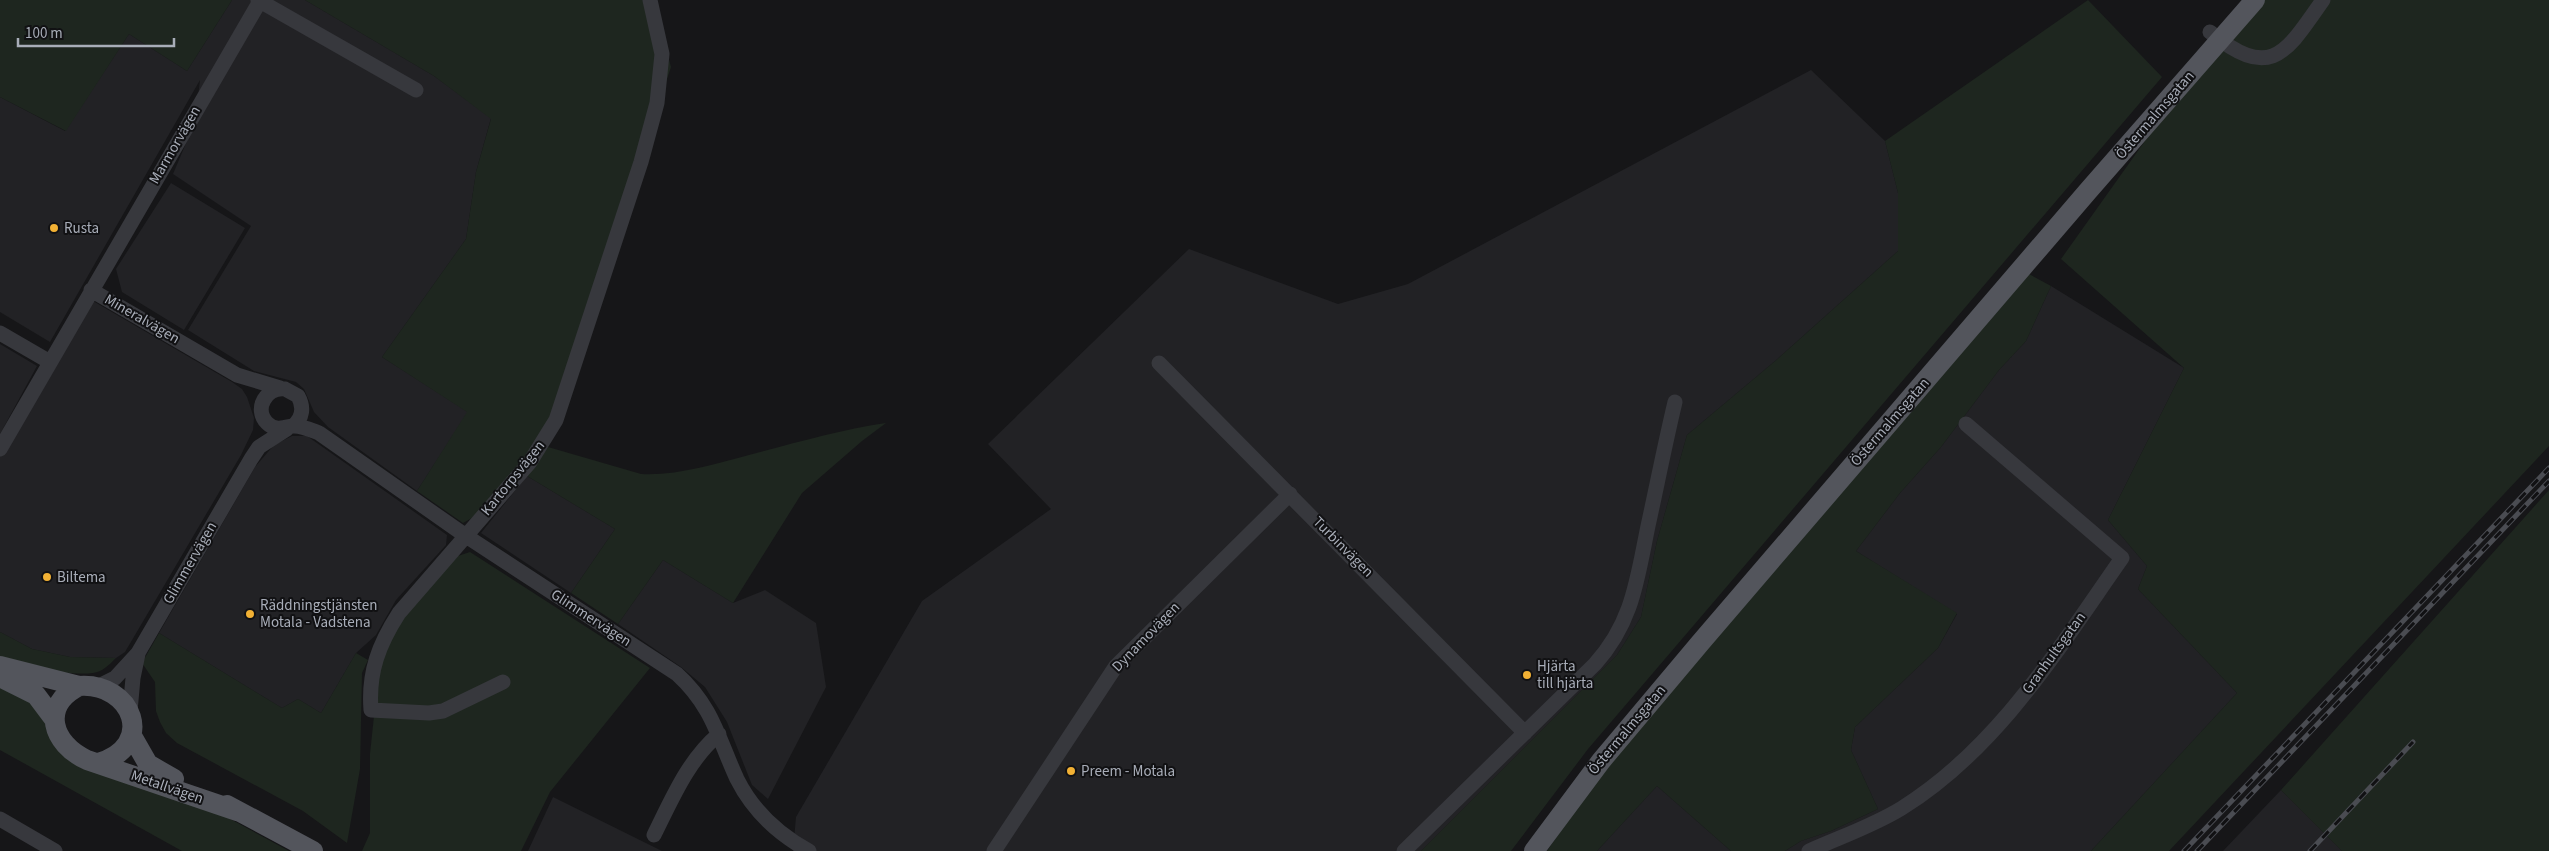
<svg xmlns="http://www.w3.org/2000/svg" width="2549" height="851" font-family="'Source Sans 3',sans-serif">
  <rect width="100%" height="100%" fill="#161618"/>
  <path fill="#222225" d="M232,0H305L434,76L491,118L476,172L466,239L382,357L468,412L417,491L328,427L314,412L304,389L296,382L254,371L188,330L251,226L173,174L195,122L200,80L50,342L0,312V97L65,131L129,34L187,71Z
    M1811,70L1885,141L1898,193V251L1774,362L1687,435L1657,541L1641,617L1617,655L1421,851H793L796,817L922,601L1051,509L988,444L1189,249L1338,304L1408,284Z
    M171,183L245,228L184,330L122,292L116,269Z
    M2051,286L2184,368L2108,520L2147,566L2138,589L2237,693L2091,851H1785L1801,841L1831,831L1878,809L1851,750L1855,727L1938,648L1957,614L1856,551L1900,493L1941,447L1999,370L2026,341Z
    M93,301L232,382L242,389L247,397L254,418L253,430L241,455L125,652L116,658L70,657L32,649L0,632V446Z
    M0,344L37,366L0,434Z
    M292,436H307L447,535L446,545L396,600L376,635L356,653L321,713L298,699L282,708L159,633L255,467L274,445Z
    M527,476L615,529L571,593L481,533Z
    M663,560L733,603L765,590L816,623L826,687L768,799L752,785L727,722L705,687L681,667L618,624Z
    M1657,786L1731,851H1597Z
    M2281,790L2342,851H2223Z
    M553,797L662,851H528Z"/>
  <path fill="#1e261f" d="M0,0H232L187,71L129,34L66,131L0,97Z
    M305,0H653L671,67L547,441L493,506L463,523L417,491L467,412L382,357L466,239L476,172L491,119L434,76Z
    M2088,0L2162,77L1588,749L1511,851H1421L1617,655L1641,617L1657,541L1687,435L1774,362L1898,251V193L1885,141Z
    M2261,0H2549V446L2169,851H2091L2237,693L2138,589L2147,566L2108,520L2184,368L2061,259L2177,96Z
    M2029,274L2051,286L2026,341L1999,370L1941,447L1900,493L1856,551L1957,613L1938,648L1855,727L1851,750L1878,809L1831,831L1801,841L1785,851H1731L1657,786L1597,851H1547L1600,773Z
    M886,423L862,441L802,493L733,603L663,560L618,624L571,593L615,529L527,476L548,447L641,474C676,476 715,464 749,455C795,443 839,430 886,423Z
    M2549,490V851H2342L2281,790Z
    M470,552L650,668L550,792L521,851H362L370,833V754L380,659L409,606L455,557Z
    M0,632L32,649L70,657L116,658C109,665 102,672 93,673C69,676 22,667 0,657Z
    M159,633L282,708L298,699L321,713L356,653L368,660L362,673L360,769L347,843L303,811L177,743L166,733L160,722L156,711L155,682L142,663Z
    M0,681L39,707L53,740L221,814L289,851H182L0,750Z"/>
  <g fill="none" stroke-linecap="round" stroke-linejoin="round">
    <path stroke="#37383d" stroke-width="15" d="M258,0L416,90
      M2210,32C2271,82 2286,53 2323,0
      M91,290L237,375L280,388
      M0,333L50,362
      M1159,363L1525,733
      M293,426C303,418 304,407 298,396L285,389C267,387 253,408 267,423C275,431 283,428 292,426C301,425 311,430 319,433L466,536L677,674C713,707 718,738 737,779C753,811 778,834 809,851
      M0,449L260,1
      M503,682L443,711L429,713L371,710C368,672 379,644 399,613L530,462L556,420L641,162L657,103L662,54L650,0
      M97,687L115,678L138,653L251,459L259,447L287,429
      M130,711L133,678L138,654
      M0,819L55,851
      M654,835C672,799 688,760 719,734
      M994,851L1116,666L1290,494
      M1404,851L1595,664C1633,622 1637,579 1648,526C1657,485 1665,444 1675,402
      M1809,851C1840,837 1873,826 1902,808C1998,748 2058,649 2122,558L1966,424"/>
    <path stroke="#53555c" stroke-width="20" d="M0,666L79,686
      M0,677L36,695L54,719
      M132,736L148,764L174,779
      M98,763C157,746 133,682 79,686C40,706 52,744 87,760L237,811
      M227,805L313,851
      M1534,851L1601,761L1701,642L2088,191L2255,0"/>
    <g stroke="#4a4c52" stroke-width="5">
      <path id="rail" d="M2184,851L2549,468
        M2197,851L2549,481
        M2310,851L2413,742"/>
    </g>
    <use href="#rail" stroke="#111113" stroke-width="3" stroke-dasharray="9" stroke-linecap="butt"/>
  </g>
  <g fill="#f2b134" stroke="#111113" stroke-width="2">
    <circle cx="54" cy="228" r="5"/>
    <circle cx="47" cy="577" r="5"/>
    <circle cx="250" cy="614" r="5"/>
    <circle cx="1527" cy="675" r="5"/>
    <circle cx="1071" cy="771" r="5"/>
  </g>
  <g text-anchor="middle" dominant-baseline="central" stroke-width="4" stroke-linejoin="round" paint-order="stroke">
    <g font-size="15" fill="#a8adb8" stroke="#111113">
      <text transform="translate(2155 115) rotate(-49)">Östermalmsgatan</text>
      <text transform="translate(175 145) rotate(-60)">Marmorvägen</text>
      <text transform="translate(142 319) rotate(30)">Mineralvägen</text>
      <text transform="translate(1890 422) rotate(-49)">Östermalmsgatan</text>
      <text transform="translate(513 478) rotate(-51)">Kartorpsvägen</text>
      <text transform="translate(1343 547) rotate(45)">Turbinvägen</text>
      <text transform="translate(190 563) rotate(-60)">Glimmervägen</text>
      <text transform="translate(591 618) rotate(33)">Glimmervägen</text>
      <text transform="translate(1146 637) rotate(-46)">Dynamovägen</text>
      <text transform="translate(2054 653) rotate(-54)">Granhultsgatan</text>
      <text transform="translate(1627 730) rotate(-50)">Östermalmsgatan</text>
      <text transform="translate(167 787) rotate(19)">Metallvägen</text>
    </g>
    <g font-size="15" fill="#a8adb8" stroke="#111113" text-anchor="start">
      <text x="64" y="228">Rusta</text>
      <text x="57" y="577">Biltema</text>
      <text x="260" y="605">Räddningstjänsten<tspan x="260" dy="17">Motala - Vadstena</tspan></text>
      <text x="1537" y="666">Hjärta<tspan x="1537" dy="17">till hjärta</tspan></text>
      <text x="1081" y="771">Preem - Motala</text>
    </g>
  </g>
  <path d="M18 38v8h156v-8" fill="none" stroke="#a8adb8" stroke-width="2.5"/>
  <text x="25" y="38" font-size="15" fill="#a8adb8" stroke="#111113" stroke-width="4" paint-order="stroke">100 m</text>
</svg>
